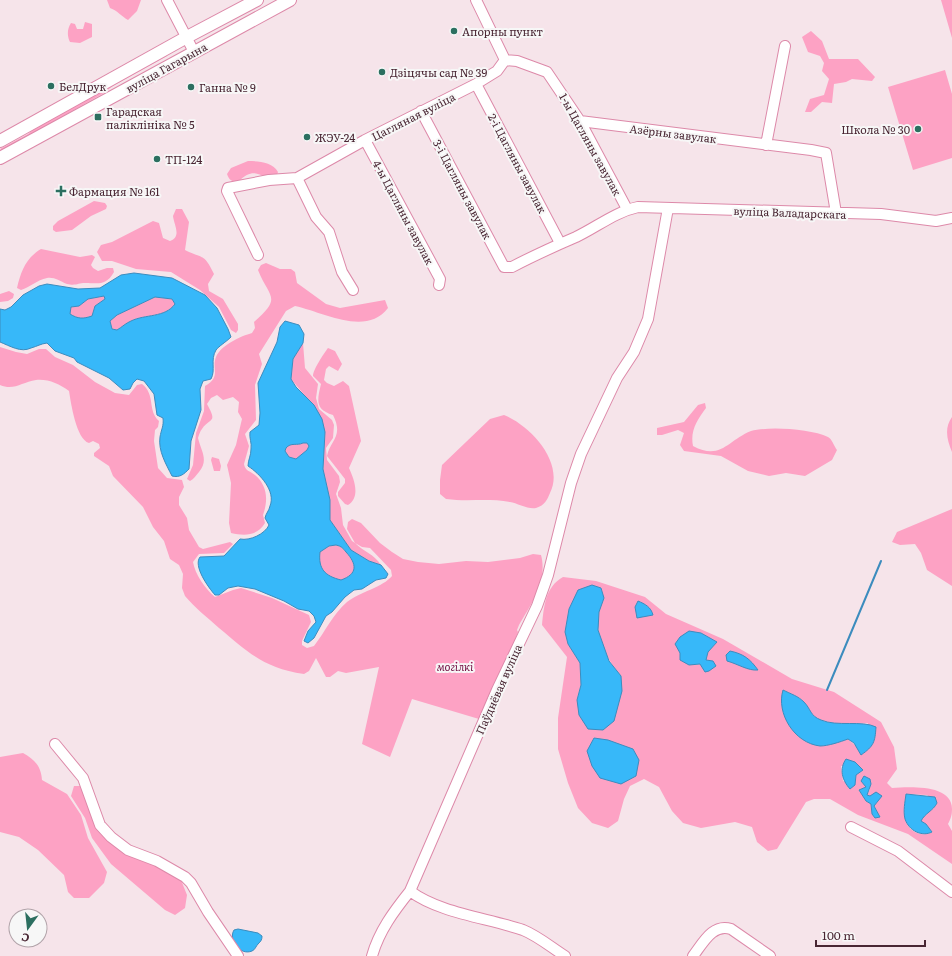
<svg xmlns="http://www.w3.org/2000/svg" width="952" height="956" font-family="Literata,serif">
  <rect width="100%" height="100%" fill="#f6e4ea"/>
  <path fill="#fda2c4" fill-rule="evenodd" d="M107,0H141L137,11L128,20C121,16 118,11 110,8Z
    M941,0H952V38Z
    M85,22L92,24V37L80,43L70,42C67,36 67,29 71,23L75,24L77,29H83Z
    M811,31L822,41L829,59H858L875,77L872,81L852,79L846,82L834,84L832,103L822,102L811,112H805L810,99L824,95L829,79L822,71L824,63L820,56L808,52L802,37Z
    M165,54L167,56L113,86L102,94L2,151L0,149L28,134L41,123Z
    M945,70L952,94V158L913,170L888,87Z
    M248,161C258,161 273,162 278,172L277,175C261,184 258,162 238,182C232,182 229,180 227,174L231,168Z
    M94,201L105,203L107,206L106,209L91,216L72,230L56,232L53,230V226L58,221Z
    M176,209H182L189,222L185,250C203,259 204,253 214,274L208,284L209,291L223,299L238,324V330L236,333L231,330L219,307L200,290L171,272L136,269L112,261H102L97,252L101,245L112,242L153,221L159,223L163,238L170,241C182,237 174,225 173,216Z
    M41,249L80,257L92,255L95,257L91,265L93,268L98,271L107,268H113L114,272C106,286 99,283 85,283C78,283 76,286 67,284C59,281 55,277 47,278C37,280 30,287 21,290L17,288C21,271 26,258 41,249Z
    M266,263L280,269H291L295,272L297,283L326,304L340,308L385,300L388,308C366,337 323,312 295,306L286,311L259,354L262,364L255,385L256,420L245,434L249,446L244,464C245,471 250,471 255,475C268,486 268,501 263,515L265,523C257,536 245,536 231,533L229,523L231,483L227,465L236,445L241,423L242,419L238,412L239,402L233,397L223,400L217,395L211,398L207,404C218,424 210,417 202,429C200,431 199,435 198,438C201,451 209,460 199,472C196,475 194,479 190,481L187,479L193,465L196,433L204,411L205,386C222,376 211,369 216,357C221,345 241,336 252,333L255,328L254,322C283,297 269,298 258,270L261,265Z
    M9,291L14,294L13,298L8,301L0,302V294Z
    M104,296L105,299L95,306L92,316C83,319 78,319 70,314L71,307L79,306L88,299Z
    M155,297L172,299L175,304C165,318 145,314 131,321C126,323 122,327 117,330L112,329L110,321L117,315Z
    M303,343L305,368L318,384L316,398L319,409L332,420L334,425L333,438L326,448L327,460L339,476L340,482L336,494L341,508L343,525L352,541L355,543L347,529L348,522L352,519L361,523L380,543L392,552L403,559L418,562L439,564L466,561L488,562L520,558L533,554L541,555C548,580 531,605 519,625L517,630L518,632L498,685L479,719L412,699L390,757L362,744L379,667L346,673L338,671L330,677H326L316,658L309,671L304,674C264,668 249,653 219,628C207,617 195,608 185,596L182,588L183,574L179,565L170,559L164,541L153,527L143,507L113,476L109,466L94,456V453L100,448L99,444L93,441L89,443C76,439 71,403 69,391C59,384 49,379 36,380C22,382 14,391 0,385V347L16,352L27,354L39,349H46L55,357L73,365L95,382L115,393L129,395L137,385L142,384C156,395 147,410 159,421L158,427L155,430L154,441L158,468L167,478L182,480L184,487L179,497V505L187,518L189,530L199,547L203,549L230,542L233,544L224,553L199,554L193,562C195,574 205,589 215,597L233,590L241,588L272,598L309,615L311,622L302,641V645L307,648L314,646C325,632 333,614 347,602C360,592 383,587 392,576L391,570L370,548L362,547L355,543C364,552 374,554 381,565L369,561L351,550L330,520V500L323,470L325,433L306,397L291,379L293,359Z
    M328,348L335,351L342,364L338,371L329,366L326,369L324,380L327,383L334,386L343,381L349,386L361,441L349,468C354,479 361,497 348,505L345,504L338,496V492L345,483V479L327,456C330,440 344,437 333,415C315,409 317,401 321,384L313,376C313,370 324,353 328,348Z
    M705,403L706,408C697,420 690,431 693,446C721,461 728,440 751,431C769,426 811,429 828,437C832,439 834,446 837,450L832,460L805,476L786,473L769,476L748,471L721,456L684,451L680,445L684,433L678,430L662,435H657V428L684,422L698,405Z
    M504,415C531,426 565,463 550,493C547,500 545,505 536,508C529,510 517,503 510,502C488,498 467,502 446,499L440,494V480L442,465L490,419Z
    M952,417V452C947,440 944,428 952,417Z
    M303,443H307L309,446L307,450L296,459L289,457L285,451L286,448C291,442 297,446 303,443Z
    M212,457L219,459L221,466L220,471H214L211,460Z
    M952,509V586L927,570L921,553L915,544L900,545L892,542L897,532Z
    M336,545C341,546 343,549 346,552C357,564 358,574 341,581C325,576 318,569 320,552L329,546Z
    M563,577L596,581L645,597L666,614L723,639L792,679L834,692L881,722L894,747L897,769L887,783L892,788C910,787 952,784 952,809C952,815 951,818 948,824L952,831V864L908,834L858,815L830,799H814L806,802L777,849L768,851L757,842L752,827L735,822L701,828L683,823L672,811L659,787L644,779L630,786L624,799L618,821L608,828L592,823L578,808L568,783L558,749V718L567,657L542,625C544,607 545,587 563,577ZM601,588C605,600 601,601 599,612C594,636 606,658 621,676L577,700L581,685L580,663L568,644L565,632L569,609ZM701,633L717,642L708,652L706,660L713,661L702,667L700,664L696,665L681,660L680,653ZM783,690C791,694 801,697 806,705C808,708 808,711 810,713C821,726 853,725 868,723L857,747L848,739L822,746L808,742ZM841,766L863,770L856,775L855,785L843,781ZM865,784L870,789L867,795L879,800L874,806L880,817L875,818L872,814L871,804L866,801L859,790L866,787ZM906,794L927,795L937,803C933,811 925,813 920,821L926,824L932,832C921,838 908,831 905,819C903,811 905,802 906,794Z
    M23,753C35,760 41,766 42,780L67,794L81,815L88,838L107,872L104,883L89,898H74L68,892L64,875L38,850L19,837L0,832V757Z
    M74,786H82L104,833L181,880L187,895L185,908L175,915L165,910L111,864L92,838L85,818L71,796Z"/>
  <path fill="#37b8f9" stroke="#3c8cbe" fill-rule="evenodd" d="M134,273L172,278L205,295L217,308L228,329L231,337C226,342 219,346 216,350C210,360 216,370 211,379L203,381L200,389L201,410L191,441L189,469C184,474 180,478 172,476C166,464 158,451 160,437C161,430 164,426 163,418L157,415L154,394L144,381L137,379L133,383L130,389L123,390L109,378L77,362L74,358L55,351L47,343C40,344 38,346 31,348C21,353 10,346 0,342V309L5,310L11,307L23,295L39,286L47,284L78,289L100,288L121,275ZM104,296L105,299L95,306L92,316C83,319 78,319 70,314L71,307L79,306L88,299ZM155,297L172,299L175,304C165,318 145,314 131,321C126,323 122,327 117,330L112,329L110,321L117,315Z
    M285,321L299,325L304,334L303,343L293,359L291,379L296,387L314,405L322,419L325,432L323,469L330,500V520L351,550L369,561L381,565L388,574L386,578L376,580L362,589L354,590L345,597L332,612L326,616L314,638L308,643L304,641L308,631L316,622L314,616L309,611L298,609L284,601L255,589L238,586L228,588L219,595H215C208,587 193,566 200,557L224,556L240,539C250,541 265,534 269,525L265,518C266,513 269,511 270,506C276,491 260,474 248,466C248,460 251,456 251,449C252,443 249,438 250,432L259,425L260,413L258,383L277,342L280,327ZM303,443H307L309,446L307,450L296,459L289,457L285,451L286,448C291,442 297,446 303,443ZM336,545C341,546 343,548 346,552C357,564 358,574 341,580C325,576 318,569 320,552L329,546Z
    M592,585L601,588L604,598L599,612L598,630L609,661L621,676L622,691L614,721L603,730L588,729L579,715L577,700L581,685L580,663L568,644L565,632L569,609L578,590Z
    M638,601C645,604 651,607 653,615L637,618L635,607Z
    M689,631L701,633L717,642L708,652L706,660L713,661L716,666L709,671L705,672L700,664L689,665L680,660V653L675,644L680,637Z
    M730,651C744,654 750,659 758,670C748,671 738,664 727,661L726,655Z
    M783,690C791,694 798,696 804,702C811,709 810,716 821,720C837,727 862,720 876,727C875,742 874,746 861,755L854,743L848,739C840,742 828,746 820,746C794,743 776,713 783,690Z
    M594,738L608,740L633,749L639,760L636,776L621,784L600,778L592,766L587,751Z
    M846,759L855,762L863,770L856,775L855,785L850,789C842,780 839,769 846,759Z
    M864,776L870,779L871,784L867,795L870,796L876,792L882,796L874,806L880,817L875,818L872,814L871,804L866,801L859,790L866,787L861,781Z
    M906,794L935,797L937,803C933,811 925,813 921,821L926,824L932,832C922,837 909,831 905,819C903,811 905,802 906,794Z
    M238,929L258,933L262,936C262,940 261,941 258,944C256,946 255,950 252,951C240,956 228,940 234,930Z"/>
  <g fill="none" stroke-linecap="round" stroke-linejoin="round">
    <path stroke="#3c8cbe" stroke-width="2" d="M827,690L881,561"/>
    <g stroke="#dd89a9" stroke-width="12">
      <path id="minor" d="M167,0L194,52
        M476,0L505,60L517,61L547,72L580,121L627,209
        M476,84L560,243
        M421,111L504,267H512C533,256 555,246 576,237C597,227 615,212 638,207L881,214L936,221L952,218
        M580,121L811,150L826,153L836,213
        M365,140L440,279L439,285
        M766,145L785,46
        M297,178L316,217L329,232L342,272L353,290
        M258,255L227,191L228,188L269,180L297,178L365,140L476,84L497,71L505,60
        M55,744L83,778L100,825L111,837L128,850L157,861L185,877L191,883L208,912L238,956
        M851,827L898,851L952,892
        M410,891C439,913 488,918 523,930C538,936 552,948 565,956
        M372,956C379,931 394,911 410,891L497,690L537,606L548,575L571,483L581,454L617,378L634,352L648,319L668,208
        M693,956C703,943 713,923 731,929L770,956"/>
    </g>
    <g stroke="#dd89a9" stroke-width="14">
      <path id="major" d="M0,141L187,37L257,0
        M0,158L290,0"/>
    </g>
    <use href="#minor" stroke="#fff" stroke-width="10"/>
    <use href="#major" stroke="#fff" stroke-width="12"/>
  </g>
  <g fill="#2c6f60" stroke="#f7f7f7" stroke-width="1.5">
    <circle cx="454" cy="31" r="4"/>
    <circle cx="382" cy="72" r="4"/>
    <circle cx="51" cy="86" r="4"/>
    <circle cx="191" cy="87" r="4"/>
    <rect x="94" y="113" width="8" height="8" rx="2"/>
    <circle cx="918" cy="129" r="4"/>
    <circle cx="307" cy="137" r="4"/>
    <circle cx="157" cy="159" r="4"/>
    <path d="M59 185h4v4h4v4h-4v4h-4v-4h-4v-4h4z"/>
  </g>
  <g text-anchor="middle" dominant-baseline="central" stroke-width="4" stroke-linejoin="round" paint-order="stroke">
    <g font-size="11" fill="#492633" stroke="#f7f7f7" text-anchor="start">
      <text x="462" y="31">Апорны пункт</text>
      <text x="390" y="72">Дзіцячы сад № 39</text>
      <text x="59" y="86">БелДрук</text>
      <text x="199" y="87">Ганна № 9</text>
      <text x="106" y="111">Гарадская<tspan x="106" dy="13">паліклініка № 5</tspan></text>
      <text x="910" y="129" text-anchor="end">Школа № 30</text>
      <text x="315" y="137">ЖЭУ-24</text>
      <text x="165" y="159">ТП-124</text>
      <text x="69" y="191">Фармация № 161</text>
    </g>
    <g font-size="11" fill="#492633" stroke="#f7f7f7">
      <text transform="translate(166 67) rotate(-29)">вуліца Гагарына</text>
      <text transform="translate(413 116) rotate(-27)">Цагляная вуліца</text>
      <text transform="translate(673 133) rotate(7)">Азёрны завулак</text>
      <text transform="translate(591 144) rotate(61)">1-ы Цагляны завулак</text>
      <text transform="translate(518 163) rotate(62)">2-і Цагляны завулак</text>
      <text transform="translate(463 189) rotate(62)">3-і Цагляны завулак</text>
      <text transform="translate(404 212) rotate(62)">4-ы Цагляны завулак</text>
      <text transform="translate(790 212) rotate(2)">вуліца Валадарскага</text>
      <text transform="translate(498 689) rotate(-66)">Паўднёвая вуліца</text>
    </g>
    <g font-size="11" font-style="italic" fill="#710d41" stroke="#f7f7f7">
      <text x="455" y="666">могілкі</text>
    </g>
  </g>
  <g transform="translate(28 928) rotate(195)"><circle r="19" fill="#f7f7f7" stroke="#b1a3a9"/>
  <path d="M0-3L7 15L0 10L-7 15Z" fill="#2c6f60"/>
  <text y="-6" font-size="11" font-weight="bold" text-anchor="middle" fill="#492633">С</text>
  </g>
  <path d="M816 940v6h109v-6" fill="none" stroke="#492633" stroke-width="2"/>
  <text x="822" y="940" font-size="12" fill="#492633" stroke="#f7f7f7" stroke-width="3" paint-order="stroke">100 m</text>
</svg>
